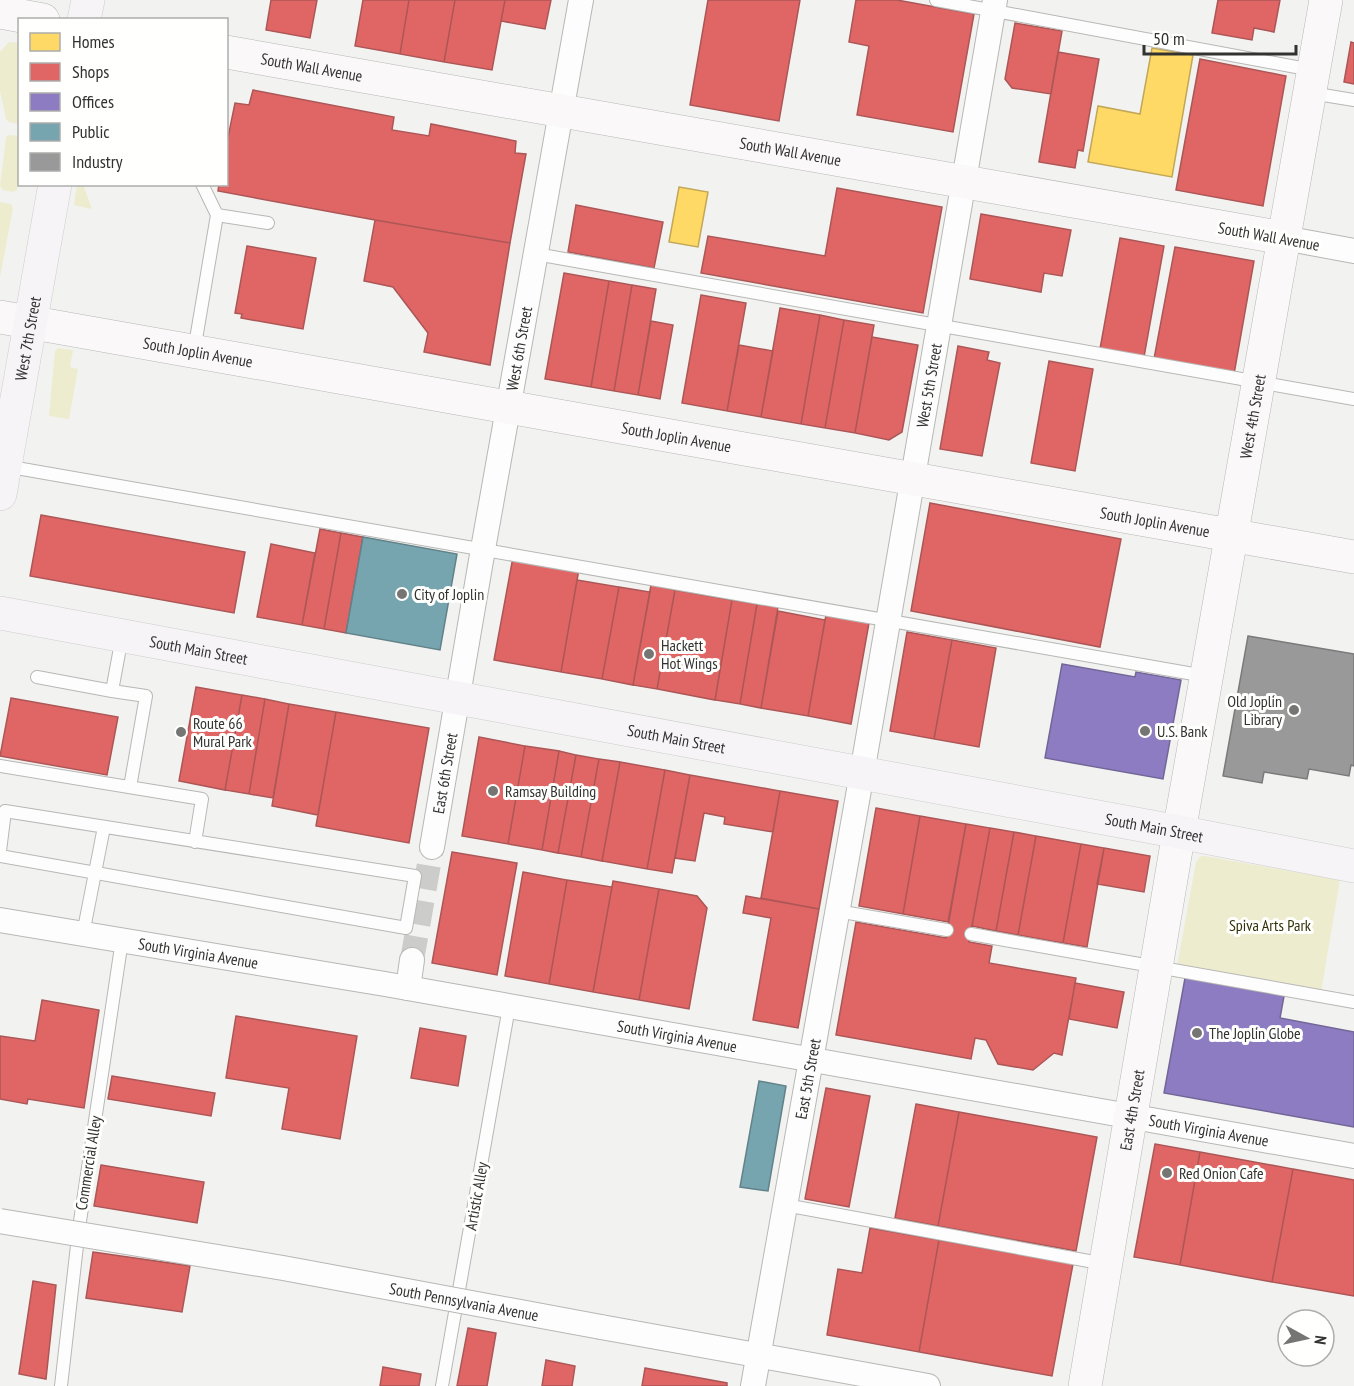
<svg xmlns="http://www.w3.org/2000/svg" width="1354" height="1386" font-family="'PT Sans Narrow',sans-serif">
  <rect width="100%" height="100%" fill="#f2f2f0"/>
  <path fill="#eeecce" d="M9,42L19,43V124L9,122L6,119L0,91V52Z
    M9,135L19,136V173L17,190L13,192L3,190L0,186L6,137Z
    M77,185H85L84,187L92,209L74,205Z
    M0,202L11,204L13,208L0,277Z
    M58,348L73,350L70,367L78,369L69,419L49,416L55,351Z
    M1201,856H1205L1340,880L1321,992L1177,966L1196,862Z"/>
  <path fill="#ffd966" stroke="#c2a756" stroke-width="1.5" d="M1152,48L1193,55L1172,177L1088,162L1098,106L1140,114Z
    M679,187L708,192L698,247L669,242Z"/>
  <path fill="#e06666" stroke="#ac5656" stroke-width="1.5" d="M271,0H317L310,38L266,30Z
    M363,0H409L400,54L355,46Z
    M409,0H455L444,62L400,54Z
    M455,0H505L492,70L444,62Z
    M505,0H551L545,29L501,21Z
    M708,0H800L779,121L690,105Z
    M856,0H897L974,14L953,132L857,115L869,46L849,42Z
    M1218,0H1280L1274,32L1254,28L1252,40L1212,33Z
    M1015,23L1062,31L1051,94L1012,88L1005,79Z
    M1351,42L1354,43V84L1344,82Z
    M1058,52L1099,59L1083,151L1078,150L1075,168L1039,162Z
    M1200,59L1286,76L1263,206L1176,190Z
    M253,90L394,117L392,130L429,136L431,124L516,141L515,153L526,154L510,243L375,220L218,191L219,184H226V147L235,103L249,105Z
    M837,188L942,207L923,313L701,273L708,236L825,256Z
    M576,205L663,222L654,268L568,252Z
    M981,214L1071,230L1062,276L1044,273L1041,292L970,279Z
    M375,220L510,243L490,365L424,352L428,333L393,287L364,281Z
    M1120,238L1164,246L1144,357L1100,349Z
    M247,246L316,258L303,329L241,318L242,314L235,313Z
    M1175,247L1254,261L1234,374L1154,359Z
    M564,273L609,281L591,387L545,379Z
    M609,281L632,285L614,391L591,387Z
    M632,285L656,289L638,395L614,391Z
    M701,295L746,303L727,411L682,403Z
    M780,308L820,315L801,424L761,417Z
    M820,315L844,320L825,428L801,424Z
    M844,320L874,325L855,433L825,428Z
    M651,321L673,325L660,399L638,395Z
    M872,337L918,345L902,432L889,440L855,433Z
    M739,345L773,351L761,417L727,411Z
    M958,346L989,352L987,360L1000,363L982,456L940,449Z
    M1049,361L1093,369L1075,471L1031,463Z
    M930,503L1121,539L1100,647L911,611Z
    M41,515L245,552L234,613L30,576Z
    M320,529L341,533L324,629L302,625Z
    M341,533L363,537L346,633L324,629Z
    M271,544L315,553L302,625L257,617Z
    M513,557L579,569L561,672L494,660Z
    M577,580L619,587L602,679L561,672Z
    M651,585L675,590L657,689L633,685Z
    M619,587L650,592L633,685L602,679Z
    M675,590L732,600L715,700L657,689Z
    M732,600L757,604L740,704L715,700Z
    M757,604L778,607L761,708L740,704Z
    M778,611L825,620L808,716L761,708Z
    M826,615L869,623L851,724L808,716Z
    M907,632L952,640L934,739L890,731Z
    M952,640L996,648L979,747L934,739Z
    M196,687L242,695L225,790L179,781Z
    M242,695L265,699L249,794L225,790Z
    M11,698L118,717L107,775L0,756Z
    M265,699L289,704L273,798L249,794Z
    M289,704L336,712L318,815L272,806Z
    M336,712L429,728L409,843L316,826Z
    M479,737L525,746L508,844L462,836Z
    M525,746L559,751L542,850L508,844Z
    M559,751L576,755L558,853L542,850Z
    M576,755L599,759L581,857L558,853Z
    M599,759L620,762L602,861L581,857Z
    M620,762L665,770L647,869L602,861Z
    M665,770L690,775L672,873L647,869Z
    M690,775L780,791L773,832L724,824L725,817L704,813L695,861L675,858Z
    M780,791L838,801L819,909L761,898Z
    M876,808L920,816L903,914L859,906Z
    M920,816L966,824L948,922L903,914Z
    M966,824L990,828L969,942L992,946L989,963L1076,978L1062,1055L1054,1053L1033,1070L998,1064L986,1040L975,1038L971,1059L836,1035L856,922L946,938Z
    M990,828L1014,832L996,931L972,926Z
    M1014,832L1036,836L1018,935L996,931Z
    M1036,836L1081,844L1063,943L1018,935Z
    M1081,844L1104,848L1087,947L1063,943Z
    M1104,848L1150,856L1144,892L1097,884Z
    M452,852L517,863L497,975L432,963Z
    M523,872L567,880L549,984L505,976Z
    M567,880L612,887L593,992L549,984Z
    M613,881L659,889L639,1000L593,992Z
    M659,889L697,896L707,908L689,1009L639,1000Z
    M746,896L819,909L798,1028L753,1020L771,918L743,913Z
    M1075,983L1124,992L1117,1028L1069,1019Z
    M42,1000L99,1010L84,1108L28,1099L27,1104L0,1099V1036L35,1041Z
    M236,1016L357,1036L340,1139L282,1129L289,1088L226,1078Z
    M420,1028L466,1036L458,1086L411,1078Z
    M112,1076L215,1093L211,1116L108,1099Z
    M826,1088L870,1096L849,1207L805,1199Z
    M916,1104L959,1112L938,1226L895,1218Z
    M959,1112L1097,1137L1076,1251L938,1226Z
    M1155,1144L1200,1152L1180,1265L1134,1257Z
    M1200,1152L1293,1169L1272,1282L1180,1265Z
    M101,1165L204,1182L197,1223L94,1206Z
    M1293,1169L1354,1180V1296L1272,1282Z
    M870,1228L939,1240L919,1352L827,1335L838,1269L862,1273Z
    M939,1240L1073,1264L1052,1376L919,1352Z
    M93,1252L190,1266L182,1312L86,1298Z
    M33,1281L56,1285L46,1379L19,1374Z
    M468,1328L496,1333L487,1386H457Z
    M546,1360L575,1366L572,1386H542Z
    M383,1367L421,1374L419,1386H380Z
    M645,1368L727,1383V1386H642Z"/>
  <path fill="#8e7cc3" stroke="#726697" stroke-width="1.5" d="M1062,664L1135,677L1136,672L1181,680L1163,779L1045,758Z
    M1185,978L1284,996L1280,1018L1354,1032V1127L1164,1093Z"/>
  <path fill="#76a5af" stroke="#628289" stroke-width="1.5" d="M363,537L457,554L440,650L346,633Z
    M759,1081L786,1086L768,1191L740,1187Z"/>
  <path fill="#999" stroke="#7a7a7a" stroke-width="1.5" d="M1248,636L1354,654V766L1351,765L1349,776L1309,769L1307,779L1264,772L1262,783L1223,776Z"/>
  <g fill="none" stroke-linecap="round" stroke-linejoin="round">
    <path stroke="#ccccca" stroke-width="24" stroke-dasharray="24 12" stroke-linecap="butt" d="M412,960L432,847"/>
    <g stroke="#b7b7b5" stroke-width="14">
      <path id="lane" d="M936,0L1312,70
        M1311,93L1354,100
        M217,215L268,223
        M536,254L1354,399
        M194,351L217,215L202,184
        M5,466L1205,676
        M122,637L112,691L146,696L130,787
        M37,677L112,691
        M0,766L202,799L195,842
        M0,851L5,811L415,876L406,928L0,856
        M837,911L947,930
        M83,934L104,827
        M971,934L1354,1002
        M785,1205L1105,1264
        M61,1386L79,1228L122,940
        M442,1386L509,1007"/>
    </g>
    <g stroke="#b7b7b5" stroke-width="26">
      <g id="street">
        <path d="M1284,238L1354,251"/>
        <path id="s1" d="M432,847L483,549L581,0"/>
        <path id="s2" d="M0,920L385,984L1354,1156"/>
        <path d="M408,988L412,960"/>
        <path d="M601,1327L928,1386"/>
        <path id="s3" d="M753,1386L862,773L995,0"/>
      </g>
    </g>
    <g stroke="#b7b7b5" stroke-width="34">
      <g id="secondary">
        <path d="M0,12L43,20"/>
        <path id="s4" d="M226,52L1284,238"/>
        <path id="s5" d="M0,317L1354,557"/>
        <path id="s6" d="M1085,1386L1179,832L1326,0"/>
      </g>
    </g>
    <g stroke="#cdcdcc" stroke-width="34">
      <g id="primary">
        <path d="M84,20L88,0"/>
        <path id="s7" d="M0,494L55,184"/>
        <path id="s8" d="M0,613L1179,832L1354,866"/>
      </g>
    </g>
    <use href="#lane" stroke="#fdfdfd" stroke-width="12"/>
    <use href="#street" stroke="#fdfdfd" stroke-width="24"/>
    <use href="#secondary" stroke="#faf8f9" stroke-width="33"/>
    <use href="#primary" stroke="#f7f4f7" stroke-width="33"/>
    <g stroke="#b7b7b5" stroke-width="26" stroke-linecap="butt">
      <g id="street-bridge">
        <path id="s9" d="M0,1221L283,1268L601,1327"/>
      </g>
    </g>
    <use href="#street-bridge" stroke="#fdfdfd" stroke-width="24"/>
  </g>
  <g fill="#757574" stroke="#fffffe" stroke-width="2">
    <circle cx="402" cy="594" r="6"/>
    <circle cx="649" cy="654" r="6"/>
    <circle cx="1294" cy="710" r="6"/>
    <circle cx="1145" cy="731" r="6"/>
    <circle cx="181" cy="732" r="6"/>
    <circle cx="493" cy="791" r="6"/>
    <circle cx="1197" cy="1033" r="6"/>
    <circle cx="1167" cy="1173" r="6"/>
  </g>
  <g text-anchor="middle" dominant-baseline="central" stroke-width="6" stroke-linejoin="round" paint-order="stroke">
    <g font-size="16" fill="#323231" stroke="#fffffe">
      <text stroke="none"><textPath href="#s4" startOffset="87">South Wall Avenue</textPath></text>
      <text stroke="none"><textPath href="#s4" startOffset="573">South Wall Avenue</textPath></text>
      <text transform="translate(1269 236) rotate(10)">South Wall Avenue</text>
      <text stroke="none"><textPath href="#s7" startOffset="158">West 7th Street</textPath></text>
      <text stroke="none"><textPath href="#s1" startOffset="506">West 6th Street</textPath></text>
      <text stroke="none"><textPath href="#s5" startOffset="201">South Joplin Avenue</textPath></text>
      <text stroke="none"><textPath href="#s3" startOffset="1016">West 5th Street</textPath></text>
      <text stroke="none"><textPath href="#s6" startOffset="984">West 4th Street</textPath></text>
      <text stroke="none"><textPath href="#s5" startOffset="687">South Joplin Avenue</textPath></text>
      <text stroke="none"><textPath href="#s5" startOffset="1173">South Joplin Avenue</textPath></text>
      <text stroke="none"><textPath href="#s8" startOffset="202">South Main Street</textPath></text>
      <text stroke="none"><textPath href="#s8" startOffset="688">South Main Street</textPath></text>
      <text stroke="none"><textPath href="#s1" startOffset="75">East 6th Street</textPath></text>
      <text stroke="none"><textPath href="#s8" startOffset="1174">South Main Street</textPath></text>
      <text stroke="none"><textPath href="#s2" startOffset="201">South Virginia Avenue</textPath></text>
      <text stroke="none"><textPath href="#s2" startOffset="687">South Virginia Avenue</textPath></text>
      <text stroke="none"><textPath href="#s3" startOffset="312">East 5th Street</textPath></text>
      <text stroke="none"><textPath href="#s6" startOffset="280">East 4th Street</textPath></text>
      <text stroke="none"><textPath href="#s2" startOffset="1227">South Virginia Avenue</textPath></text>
      <text transform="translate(88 1163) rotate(-81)">Commercial Alley</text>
      <text transform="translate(476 1196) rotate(-80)">Artistic Alley</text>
      <text stroke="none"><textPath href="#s9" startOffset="471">South Pennsylvania Avenue</textPath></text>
    </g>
    <g font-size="16" fill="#323231" stroke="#fffffe" text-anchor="start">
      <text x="414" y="594">City of Joplin</text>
      <text x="661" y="645">Hackett<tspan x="661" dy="18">Hot Wings</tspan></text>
      <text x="1282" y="701" text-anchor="end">Old Joplin<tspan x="1282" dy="18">Library</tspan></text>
      <text x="193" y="723">Route 66<tspan x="193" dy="18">Mural Park</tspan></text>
      <text x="1157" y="731">U.S. Bank</text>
      <text x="505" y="791">Ramsay Building</text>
      <text x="1209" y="1033">The Joplin Globe</text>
      <text x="1179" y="1173">Red Onion Cafe</text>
    </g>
    <g font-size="16" fill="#323009" stroke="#fffffe">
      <text x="1270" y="925">Spiva Arts Park</text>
    </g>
  </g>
  <rect x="18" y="18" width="210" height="168" fill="#fffffe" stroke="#adadac" stroke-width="1.5"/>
  <rect x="30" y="33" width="30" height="18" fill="#ffd966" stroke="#adadac" stroke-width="1.5"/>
  <text x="72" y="48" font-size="18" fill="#323231">Homes</text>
  <rect x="30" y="63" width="30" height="18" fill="#e06666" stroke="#adadac" stroke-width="1.5"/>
  <text x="72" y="78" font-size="18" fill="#323231">Shops</text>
  <rect x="30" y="93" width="30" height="18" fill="#8e7cc3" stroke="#adadac" stroke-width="1.5"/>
  <text x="72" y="108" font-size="18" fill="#323231">Offices</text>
  <rect x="30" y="123" width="30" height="18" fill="#76a5af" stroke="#adadac" stroke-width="1.5"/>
  <text x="72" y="138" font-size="18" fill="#323231">Public</text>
  <rect x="30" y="153" width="30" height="18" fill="#999999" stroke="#adadac" stroke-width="1.5"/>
  <text x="72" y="168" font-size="18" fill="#323231">Industry</text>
  <g transform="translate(1306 1338) rotate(98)"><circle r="28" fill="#fffffe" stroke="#adadac" stroke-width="1.5"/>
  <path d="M0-4.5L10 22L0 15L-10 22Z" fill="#757574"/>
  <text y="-9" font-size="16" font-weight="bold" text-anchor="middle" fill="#323231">N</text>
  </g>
  <path d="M1144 45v9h152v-9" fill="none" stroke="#323231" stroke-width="3"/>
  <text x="1153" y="45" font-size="18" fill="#323231" stroke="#fffffe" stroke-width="4.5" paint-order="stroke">50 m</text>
</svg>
